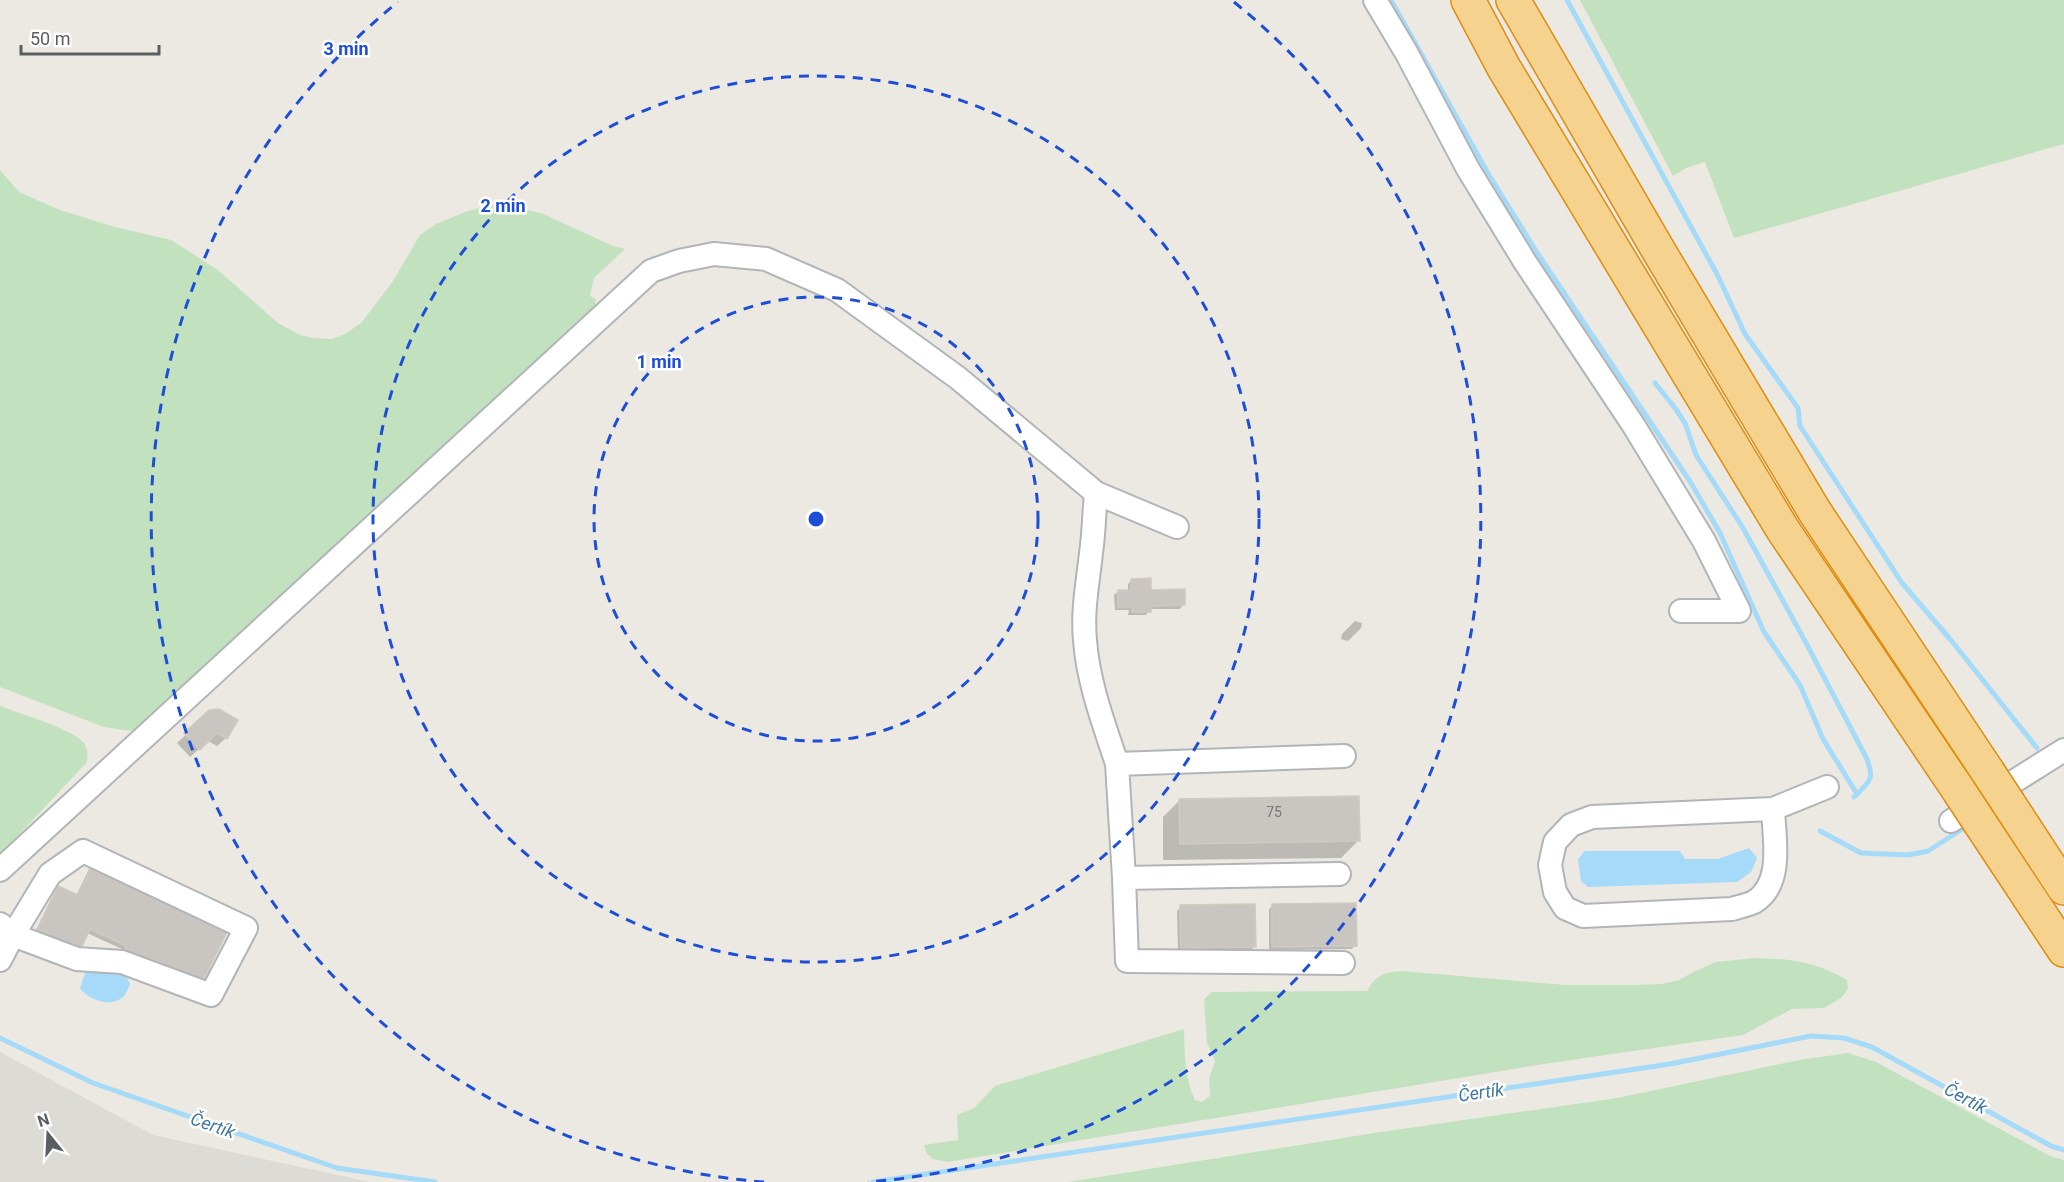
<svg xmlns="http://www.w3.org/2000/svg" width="2064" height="1182" font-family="Roboto,sans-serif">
  <rect width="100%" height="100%" fill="#ece9e2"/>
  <path fill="#dddbd6" d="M0,1052L153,1135L370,1182H0Z"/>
  <path fill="#c2e2bf" d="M1580,0H2064V144L1734,238L1705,162L1686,168L1673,176Z
    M0,170L19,192L60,210L115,227L171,240L218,270L278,323L298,334L312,338L332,339L345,334L361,323L391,284L420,235L436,224L468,211L487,206L513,207L541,213L613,246L625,249L594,278L590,296L596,299L595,308L143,726L131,731L104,727L0,687Z
    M0,706C20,714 72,728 84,743C88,749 88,755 87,762L0,855Z
    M1754,958C1790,959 1815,961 1847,980L1848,989L1841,998L1824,1008L1792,1009L1743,1035L1544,1064L948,1162L932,1159L926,1152L924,1145L958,1140L957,1115L974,1108L995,1086L1184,1029C1185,1053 1184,1078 1195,1100L1202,1102L1210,1096L1209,1079L1215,1061L1207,1043L1204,1000L1211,992L1367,991C1377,974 1384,972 1403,971L1565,985H1634L1661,984L1679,980L1695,971L1716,962Z
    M1848,1053L1876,1062L2050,1156L2064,1160V1182H1068L1374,1133L1617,1098L1799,1060Z"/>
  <path fill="#a5daf9" d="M1749,848L1757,858L1751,872L1737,882L1588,887L1581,881L1578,859L1585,851H1680L1685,859H1718Z
    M100,967L125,974L130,984C128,989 126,994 123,997C111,1008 88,1000 80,988L87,968Z"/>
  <path fill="#0003" d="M1132,580L1149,591L1183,605L1180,609H1150L1146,615H1128L1129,610H1115L1114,595L1118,592L1128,591V584Z
    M1355,621L1362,623L1361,628L1348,641L1341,639L1342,634Z
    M210,712L226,738L217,746L208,741L190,757L177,743Z
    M1180,800L1358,841L1341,858L1163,860V817Z
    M94,864L201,982L120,958L124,950L87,933L79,950L34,934L55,891L58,888L76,896L90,867Z
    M1272,906L1355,945L1352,949L1269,950V909Z
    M1181,907L1254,947L1250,951H1178L1177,911Z"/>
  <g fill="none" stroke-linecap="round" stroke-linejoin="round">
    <path stroke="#a5daf9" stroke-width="5" d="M1391,0L1489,175L1536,251L1691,483L1720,533L1764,632L1800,685L1823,739L1857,794
      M1567,0L1718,276L1745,334L1798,408L1800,426L1902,583L1950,639L2037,748
      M1655,383L1675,408L1685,423L1696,455L1743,528L1805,641L1867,759C1875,781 1869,781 1854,797
      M1820,831L1861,853L1908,855L1928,851L1967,826
      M0,1038L93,1083L337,1168L435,1182
      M873,1182L1670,1064L1811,1036L1844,1038L1872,1047L2051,1146L2064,1150"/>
  </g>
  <path fill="#c9c5c0" stroke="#d0cac0" stroke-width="1.5" d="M1151,578V590L1185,589V605L1151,606V612H1132V607H1118V590H1131V579Z
    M219,709L238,720L227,739L217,733L200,750L184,733L209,710Z
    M1359,796L1360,841L1180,844L1179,799Z
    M94,862L229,928L202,983L143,954L139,962L123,954L126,946L90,929L80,951L37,930L58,886L78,895Z
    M1356,903L1357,946L1272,947V904Z
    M1255,904L1256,947L1181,948L1180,905Z"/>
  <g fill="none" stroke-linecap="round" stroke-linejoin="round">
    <g stroke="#b2b5b8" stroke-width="26">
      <path id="minor" d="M1375,0L1406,52L1468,169L1525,262L1634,426L1704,541L1739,611H1681
        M1096,493C1094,513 1094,533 1091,553C1088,582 1082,611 1085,640C1088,683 1104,724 1117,764
        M1773,809C1774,838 1784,884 1754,902C1748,905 1738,907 1732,909L1583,916L1565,908L1555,892L1550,865L1555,842L1571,825L1592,817L1773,809L1827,787
        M1951,821L2064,750
        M0,870L651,271L679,261L714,254L766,259L837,290L958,378L1096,493L1177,527
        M1339,874L1124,878L1117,764L1344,756
        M1124,878L1127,961L1343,963
        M0,924L13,935L77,959L122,962L211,995L246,928L83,851L50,874L13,935L0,960"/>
    </g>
    <g stroke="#dd8d10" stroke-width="36">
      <path id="highway" d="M1468,0L1504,68L1783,530L1959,791
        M1513,0L1660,253L1815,512L1988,772
        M2009,804L2064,888
        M1980,823L2064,950"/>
    </g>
    <use href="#minor" stroke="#fff" stroke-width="22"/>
    <use href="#highway" stroke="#f5d38f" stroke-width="33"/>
    <g stroke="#dd8d10" stroke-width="36" stroke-linecap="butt">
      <path id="highway-bridge" d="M1988,772L2009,804
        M1959,791L1980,823"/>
    </g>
    <use href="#highway-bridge" stroke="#f5d38f" stroke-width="33"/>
  </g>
  <g fill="none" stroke="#1d4ed8" stroke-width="3" stroke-dasharray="10 8">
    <circle cx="816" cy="519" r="222"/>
    <circle cx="816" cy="519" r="443"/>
    <path d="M764 1182A665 665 0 0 1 398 2M1234 2A665 665 0 0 1 868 1182"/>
  </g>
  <g text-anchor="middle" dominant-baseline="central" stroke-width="5" stroke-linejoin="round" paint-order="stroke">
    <g font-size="14" fill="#767879">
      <text x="1274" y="812">75</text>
    </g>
    <g font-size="18" font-style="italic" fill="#4177a1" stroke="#fff">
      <text transform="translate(1481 1092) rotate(-8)">Čertík</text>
      <text transform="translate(1966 1098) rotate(28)">Čertík</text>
      <text transform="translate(213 1125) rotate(19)">Čertík</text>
    </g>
  </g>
  <circle cx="816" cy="519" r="9" fill="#1d4ed8" stroke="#fff" stroke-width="3"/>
  <g font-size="18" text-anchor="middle" font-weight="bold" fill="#1d4ed8" stroke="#fff" stroke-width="5" stroke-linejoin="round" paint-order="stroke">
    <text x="346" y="55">3 min</text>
    <text x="503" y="212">2 min</text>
    <text x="659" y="368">1 min</text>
  </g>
  <g transform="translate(48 1134) rotate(342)" stroke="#ffffff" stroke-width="4.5" paint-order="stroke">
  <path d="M0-4.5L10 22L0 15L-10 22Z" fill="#5a5e61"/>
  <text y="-9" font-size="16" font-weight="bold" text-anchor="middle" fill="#5a5e61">N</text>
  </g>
  <path d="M21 45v9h138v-9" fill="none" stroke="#5a5e61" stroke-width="3"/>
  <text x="30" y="45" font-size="18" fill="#5a5e61" stroke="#ffffff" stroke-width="4.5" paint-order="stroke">50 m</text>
</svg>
